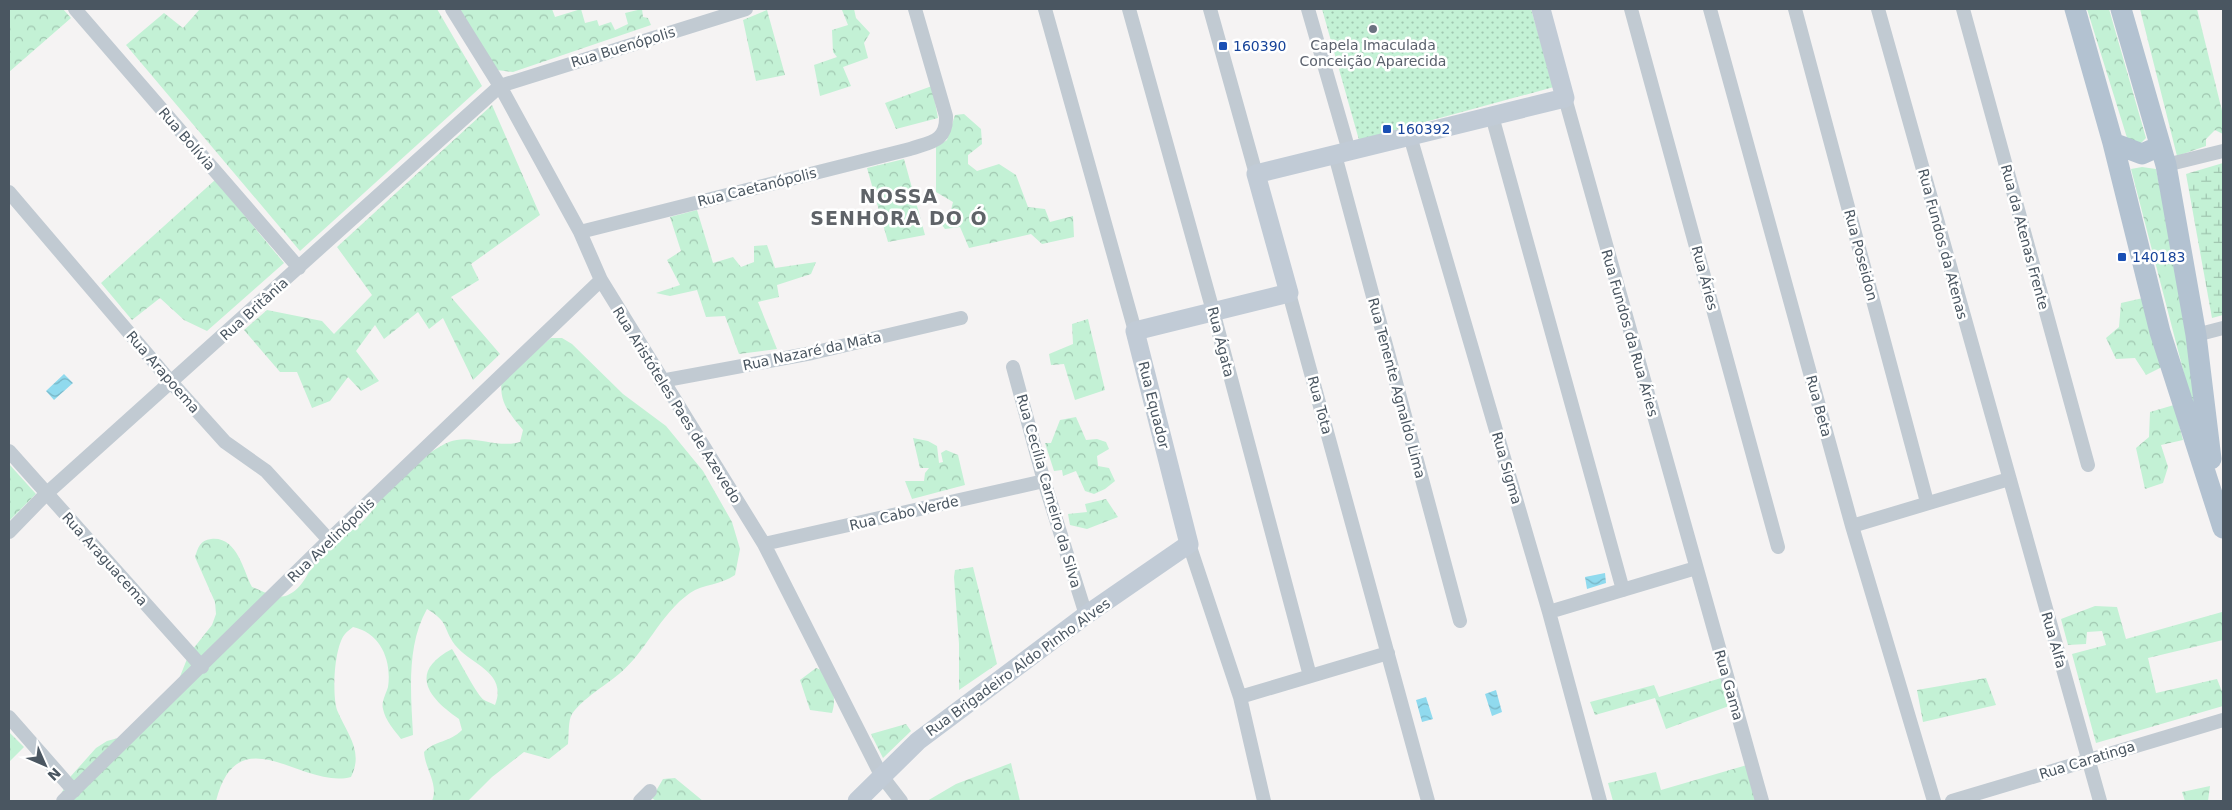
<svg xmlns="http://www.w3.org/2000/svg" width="2232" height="810" font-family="'DejaVu Sans',sans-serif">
  <defs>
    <pattern id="grass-dots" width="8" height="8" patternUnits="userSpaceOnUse" patternTransform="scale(1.25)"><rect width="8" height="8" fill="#c3f1d5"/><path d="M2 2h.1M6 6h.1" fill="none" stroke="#a0c6b0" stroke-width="1.8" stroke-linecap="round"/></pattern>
    <pattern id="forest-crowns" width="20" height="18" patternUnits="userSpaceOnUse" patternTransform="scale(1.25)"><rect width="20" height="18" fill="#c3f1d5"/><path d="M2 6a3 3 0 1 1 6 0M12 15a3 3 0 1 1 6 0" fill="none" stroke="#a0c6b0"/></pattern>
    <pattern id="wetland-marsh" width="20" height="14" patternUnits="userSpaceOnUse" patternTransform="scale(1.25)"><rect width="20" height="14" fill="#c3f1d5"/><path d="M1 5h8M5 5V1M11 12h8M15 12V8" fill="none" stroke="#a0c6b0"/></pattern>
    <pattern id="water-waves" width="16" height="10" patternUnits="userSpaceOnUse" patternTransform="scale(1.25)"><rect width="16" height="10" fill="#90daee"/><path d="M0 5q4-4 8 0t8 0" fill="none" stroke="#78b4c4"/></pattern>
  </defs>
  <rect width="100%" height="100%" fill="#f5f3f3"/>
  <path fill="url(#grass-dots)" d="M1322,9H1531L1554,87L1359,140Z"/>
  <path fill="url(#forest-crowns)" d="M9,9H63L71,18L9,72Z
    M200,9H437L482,86L300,251L126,45L164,13L183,28Z
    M459,9H552L555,17L581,9L585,23L597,20L599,26L611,22L615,30L628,24L625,13L642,9L643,17L648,18L651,25L513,72L497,70Z
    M845,9H854L856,18L870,33L864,43L868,58L843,67L851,86L820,96L814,65L837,57L833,52L832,30L848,25L842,10Z
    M2087,9H2109L2146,138L2140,144L2128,141Z
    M2140,9H2197L2223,115V134L2215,130L2206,139V146L2177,156Z
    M767,10L785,75L756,81L743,20Z
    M932,86L938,118L896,129L885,103Z
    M492,105L540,215L471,264L479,280L451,297L500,354L473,380L443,318L429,329L418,312L384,339L375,325L356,351L379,381L361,391L348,377L330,401L312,408L297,372H280L244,330L267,310L322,321L334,334L372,295L337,247Z
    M964,114L981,129L982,144L968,155V164L977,171L999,164L1016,175L1028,207L1045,209L1050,222L1073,216L1074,237L1042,244L1031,234L969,248L960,227L945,229L938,220L951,210L953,202L936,192V147L947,140L955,115Z
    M904,159L925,235L888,242L867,168Z
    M2142,167L2156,169L2175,261L2202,443L2131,169Z
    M215,180L284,263L207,331L184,320L160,298L132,320L101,283Z
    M697,210L713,263L733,257L741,267L754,262V246L767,245L775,268L816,262L811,274L777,285L779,297L758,302L777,349L739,354L725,316L706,317L697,290L670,296L656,293L680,285L667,260L681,251L670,217Z
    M2143,298L2162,367L2146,375L2135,358L2116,359L2106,338L2119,327L2121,303Z
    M1088,319L1105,390L1075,400L1064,364L1051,365L1049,354L1073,344L1072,324Z
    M551,338H562L572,344L623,394L666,426L703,471L732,522L740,549L735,575C721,585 703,584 690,593C660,614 646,652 619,674C606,685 582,699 572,714C568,720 569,735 568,744L549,759L524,752L492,777L468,801H432C439,784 425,769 424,752C435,740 449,743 462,730L459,719C428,698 408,672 452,649C458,658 478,697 484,700C487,702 492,703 495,705C508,672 471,665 455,645C442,627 450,623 427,609C406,646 411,694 413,735L401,739C395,731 385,720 383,709C381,702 386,694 388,687C392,661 381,633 353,627C351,629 347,631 345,634C334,647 332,694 337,710C347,734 364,751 351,777C303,790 238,714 216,801H57L71,776L96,748L107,741L129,735L175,689L189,654L212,625L216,614L215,602L195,557C198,548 200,540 211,539C237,536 243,570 252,587C263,591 276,600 288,595C303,588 308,572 316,560C328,545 346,536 360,524C372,513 379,500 389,489C405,472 428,451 449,442C471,433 497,449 520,442L523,430C509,413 498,401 502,378Z
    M2174,405L2183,440L2161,445L2168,467L2163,483L2145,489L2136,448L2149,437L2150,412Z
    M1076,417L1086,440L1097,439L1106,442L1109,449L1097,456L1098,466L1109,468L1115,481L1105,489L1094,494L1085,491L1076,471L1063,476L1062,470L1054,471L1045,443H1051L1060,420Z
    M913,438L928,441L937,446L939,463L943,462L941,453L946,450L958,455L965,485L912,499L905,481H924L925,473L929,468H920Z
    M9,464L36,494L9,521Z
    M1106,499L1118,517L1087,529L1070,525L1068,514L1087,512L1085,504Z
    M973,567L997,664L959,690V644L954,577L955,570Z
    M2095,606L2117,607L2126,639L2222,612L2223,640L2148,658L2156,693L2217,679L2223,694V706L2096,743L2072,654L2106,645L2102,631L2087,632L2086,644L2068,645L2061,619Z
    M816,668L824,671C832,686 837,697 832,713L810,710L800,680Z
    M1721,678L1729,706L1666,729L1655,698L1595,715L1590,702L1654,685L1659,697Z
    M1986,678L1996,705L1923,722L1917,690Z
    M906,724L911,731L883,758L871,734Z
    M9,732L24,747L9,762Z
    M1011,763L1020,801H927L956,784Z
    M1747,765L1758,801H1613L1608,783L1656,772L1661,790Z
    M675,778L703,801H656L652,798L663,779Z
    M2210,786L2208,801H2185L2182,792Z"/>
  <path fill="url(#wetland-marsh)" d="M2223,163V315L2212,318L2186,174Z"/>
  <path fill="url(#water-waves)" d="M64,374L73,383L54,400L46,391Z
    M1605,573L1606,583L1587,589L1585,577Z
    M1496,690L1502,712L1492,716L1485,694Z
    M1426,697L1433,719L1422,722L1416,700Z"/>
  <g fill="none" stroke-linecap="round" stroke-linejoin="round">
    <path stroke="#c1cad2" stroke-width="14" d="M75,9L299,268
      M452,9L500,86L580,232L601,280L764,544L881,775L901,801
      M1045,9L1135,331
      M1129,9L1213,311L1310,676
      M1210,9L1256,174
      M1308,9L1349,151
      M1631,9L1778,547
      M1710,9L1852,526L1934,801
      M1795,9L1927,502
      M1878,9L2100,801
      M1963,9L2088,465
      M1565,98L1762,801
      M1492,116L1623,590
      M1410,136L1549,612L1600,801
      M1335,155L1460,621
      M2166,165L2223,151
      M9,192L171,382L225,442L266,471L329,540
      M580,232L910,149C930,142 947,142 946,116L915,9
      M1289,293L1428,801
      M2196,335L2223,328
      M1013,367L1044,481L1086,615
      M661,381L812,353L961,318
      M9,451L202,667
      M1852,526L2009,479
      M9,532L46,494L500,86L746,9
      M764,544L1044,481
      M1189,544L1240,697L1264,801
      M1549,612L1696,568
      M1240,697L1388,653
      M9,717L74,791
      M63,801L329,540L601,280
      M640,801L650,791
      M1952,801L2223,720"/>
    <path stroke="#c1cbd6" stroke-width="19" d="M857,801L918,741L1086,615L1189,544L1135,331L1289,293L1256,174L1565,98L1541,9"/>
    <path stroke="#b3c2d1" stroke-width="21" d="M2075,9L2113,143L2160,332L2223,528
      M2121,9L2166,165L2196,335L2211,459
      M2113,143L2142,154L2160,146"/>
  </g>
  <circle fill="#6b7280" stroke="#fff" stroke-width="2" cx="1373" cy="29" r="5"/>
  <g fill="#1a4fb4" stroke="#fff" stroke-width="2">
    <rect x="1218" y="41" width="10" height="10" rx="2.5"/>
    <rect x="1382" y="124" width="10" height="10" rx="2.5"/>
    <rect x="2117" y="252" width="10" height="10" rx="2.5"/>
  </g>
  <g text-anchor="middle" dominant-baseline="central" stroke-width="5" stroke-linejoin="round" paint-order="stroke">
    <g font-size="14" fill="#5b616d" stroke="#fff">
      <text x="1373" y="45">Capela Imaculada<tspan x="1373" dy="16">Conceição Aparecida</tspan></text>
    </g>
    <g font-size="14" fill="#164399" stroke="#fff" text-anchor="start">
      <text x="1233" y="46">160390</text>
      <text x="1397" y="129">160392</text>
      <text x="2132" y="257">140183</text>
    </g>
    <g font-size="14" fill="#4a5661" stroke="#fff">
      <text transform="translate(623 47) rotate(-17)">Rua Buenópolis</text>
      <text transform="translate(187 139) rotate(49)">Rua Bolívia</text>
      <text transform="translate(757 187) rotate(-14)">Rua Caetanópolis</text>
      <text transform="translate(2025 237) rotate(75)">Rua da Atenas Frente</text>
      <text transform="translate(1943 244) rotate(75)">Rua Fundos da Atenas</text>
      <text transform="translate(1861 255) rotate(75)">Rua Poseidon</text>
      <text transform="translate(1705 278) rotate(75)">Rua Áries</text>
      <text transform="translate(254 309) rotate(-42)">Rua Britânia</text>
      <text transform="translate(1630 333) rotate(74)">Rua Fundos da Rua Áries</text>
      <text transform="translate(1221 342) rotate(76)">Rua Ágata</text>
      <text transform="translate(812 351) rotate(-12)">Rua Nazaré da Mata</text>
      <text transform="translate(163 372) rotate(49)">Rua Arapoema</text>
      <text transform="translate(1397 388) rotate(75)">Rua Tenente Agnaldo Lima</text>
      <text transform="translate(677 405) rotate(58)">Rua Aristóteles Paes de Azevedo</text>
      <text transform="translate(1154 405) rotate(76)">Rua Equador</text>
      <text transform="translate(1320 405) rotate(75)">Rua Tota</text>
      <text transform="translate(1819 406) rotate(75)">Rua Beta</text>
      <text transform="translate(1507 468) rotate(74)">Rua Sigma</text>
      <text transform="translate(1049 491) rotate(74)">Rua Cecília Carneiro da Silva</text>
      <text transform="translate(904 513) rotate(-13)">Rua Cabo Verde</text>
      <text transform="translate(331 540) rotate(-44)">Rua Avelinópolis</text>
      <text transform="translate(105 559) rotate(48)">Rua Araguacema</text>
      <text transform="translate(2054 640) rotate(74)">Rua Alfa</text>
      <text transform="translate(1018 667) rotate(-36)">Rua Brigadeiro Aldo Pinho Alves</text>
      <text transform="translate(1729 685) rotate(74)">Rua Gama</text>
      <text transform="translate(2087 760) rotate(-17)">Rua Caratinga</text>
    </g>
    <g font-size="19" font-weight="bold" letter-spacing="1" fill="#5f6368" stroke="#fff">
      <text x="899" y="196">NOSSA<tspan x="899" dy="22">SENHORA DO Ó</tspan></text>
    </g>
  </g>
  <rect width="2232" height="810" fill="none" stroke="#4a5661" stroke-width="20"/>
  <g transform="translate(45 765) rotate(135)" stroke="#ffffff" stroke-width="4" paint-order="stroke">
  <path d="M0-4L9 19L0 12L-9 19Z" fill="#4a5661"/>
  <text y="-8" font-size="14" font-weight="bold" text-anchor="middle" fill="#4a5661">N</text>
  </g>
</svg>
